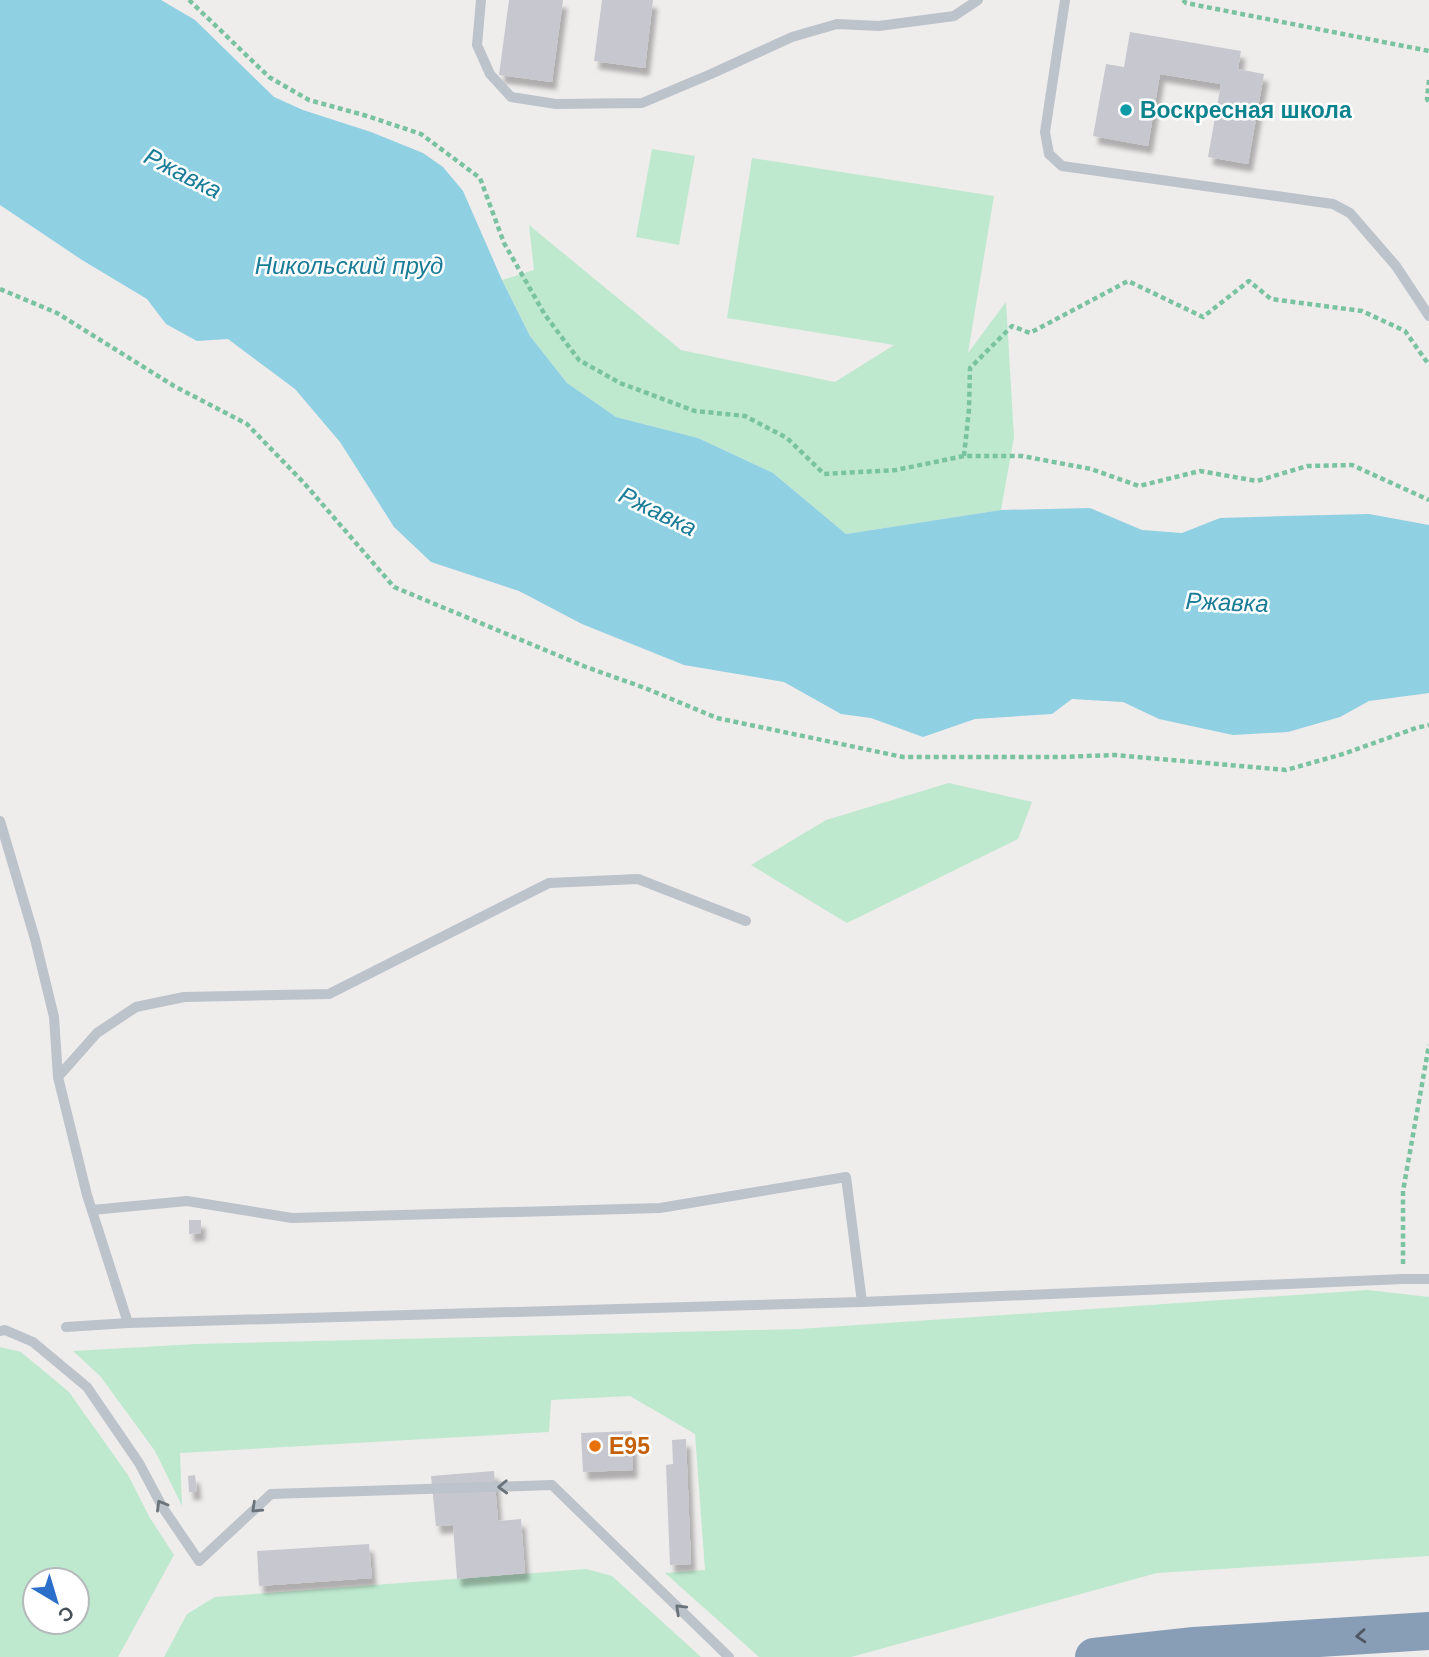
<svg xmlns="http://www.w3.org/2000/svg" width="1429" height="1657" font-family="Helvetica,sans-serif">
  <defs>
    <filter id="shadow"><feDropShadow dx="4.5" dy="8" stdDeviation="2" flood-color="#0004"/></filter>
  </defs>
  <rect width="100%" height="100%" fill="#efecec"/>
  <path fill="#bee9cf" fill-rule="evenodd" d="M652,149L695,156L679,245L636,237Z
    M752,158L994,196L968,353L1006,302L1014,437L1001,510L846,534L773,473L698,438L616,417L567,383L530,336L502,280L534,270L529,225L681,350L835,382L894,345L727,318Z
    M949,783L1032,802L1018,839L847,923L751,865L826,820Z
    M1368,1290L1429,1297V1556L1157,1573L851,1657H759L665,1573L705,1570L695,1434L630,1396L551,1400L549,1432L180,1453L182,1506L155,1451L100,1376L73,1351L196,1344L799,1329Z
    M0,1347L21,1352L69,1392L128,1475L150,1518L174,1555L118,1657H0ZM35,1580H77V1622H35Z
    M586,1569L612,1576L701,1657H164L187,1614L215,1597Z"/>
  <path fill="#8fd0e2" d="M0,0H161L195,20L274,97L303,110L371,132L423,153L443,167L463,191L502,280L530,336L567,383L616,417L698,438L773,473L846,534L1001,510L1090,508L1142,530L1182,533L1220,518L1285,516L1369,514L1429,525V693L1369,701L1340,717L1288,732L1233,735L1159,719L1123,702L1072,699L1052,714L975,719L923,737L871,718L841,714L784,682L684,665L582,624L519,591L431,562L394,527L340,442L295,389L228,339L197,341L166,324L147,299L82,260L0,205Z"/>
  <path fill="#c7c8cf" filter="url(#shadow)" d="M509,0H563L552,82L499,75Z
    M602,0H653L645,68L594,61Z
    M1130,32L1241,51L1238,69L1264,74L1248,164L1208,157L1221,84L1160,74L1148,146L1093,136L1106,64L1124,67Z
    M189,1220H201V1233L189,1234Z
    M632,1431L633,1470L583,1472L581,1433Z
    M686,1439L691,1564L670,1565L666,1465L673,1464L672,1440Z
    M494,1471L498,1521L521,1519L525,1573L457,1579L453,1525L436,1526L431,1476Z
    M195,1475L197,1492H189L188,1476Z
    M369,1544L372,1578L259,1586L257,1551Z"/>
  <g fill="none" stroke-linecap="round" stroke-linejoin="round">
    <path stroke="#7ac3a0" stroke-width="4.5" stroke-dasharray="5 3.5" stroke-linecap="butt" d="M189,0L269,77L309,100L367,116L421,134L480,178L504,243L545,315L579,360L620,383L695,411L745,416L787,438L824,474L896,470L964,456H1022L1091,469L1139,486L1200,471L1257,481L1307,466L1352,465L1429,500
      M1183,0L1186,3L1429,51
      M1429,80L1427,99L1429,102
      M0,289L57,313L174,386L247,424L304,483L394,587L586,667L645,688L717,718L903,757H1060L1115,755L1286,770L1343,754L1416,728L1429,725
      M964,456L969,409L970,368L1012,326L1030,333L1128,281L1203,317L1249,281L1271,299L1362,311L1405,331L1429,365
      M1403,1264V1191L1429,1045"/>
    <path stroke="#bcc3ca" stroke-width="10" d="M481,0L477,45L490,74L511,97L556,104L642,103L711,74L792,37L837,24L879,26L954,16L978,0
      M1065,0L1045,132L1049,154L1062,166L1333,204L1350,213L1396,266L1429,316
      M0,821L35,939L54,1017L58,1077L87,1195L128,1323
      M58,1077L97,1033L136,1007L184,997L329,994L549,883L638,879L746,921
      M92,1210L187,1201L292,1218L660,1208L846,1177L862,1302
      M66,1327L128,1323L862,1302L1403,1279H1429
      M0,1331L5,1330L33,1342L87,1387L139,1463L163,1508L199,1561L271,1494L552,1485L729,1657"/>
    <path stroke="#889eb7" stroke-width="38" d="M1094,1657L1194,1646L1429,1631"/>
  </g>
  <defs><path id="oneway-chevron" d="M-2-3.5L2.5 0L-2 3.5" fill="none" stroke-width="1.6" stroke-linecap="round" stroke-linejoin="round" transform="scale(1.75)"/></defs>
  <g stroke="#6a727a">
    <use href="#oneway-chevron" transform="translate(503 1487) rotate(178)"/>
    <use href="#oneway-chevron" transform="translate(161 1505) rotate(-120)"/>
    <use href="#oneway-chevron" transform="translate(256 1508) rotate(137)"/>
    <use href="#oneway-chevron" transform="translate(680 1609) rotate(-136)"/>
  </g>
  <use stroke="#4e5762" href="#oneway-chevron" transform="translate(1361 1636) rotate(176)"/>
  <circle fill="#0f9aa8" stroke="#fff" stroke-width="2.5" cx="1126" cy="110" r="7"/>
  <circle fill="#e8710a" stroke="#fff" stroke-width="2.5" cx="595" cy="1446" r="7"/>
  <g text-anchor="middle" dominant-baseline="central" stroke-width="5" stroke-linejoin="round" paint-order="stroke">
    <g font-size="23" font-weight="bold" fill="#0d838f" stroke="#fff" text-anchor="start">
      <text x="1140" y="110">Воскресная школа</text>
    </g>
    <g font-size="23" font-weight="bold" fill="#c56008" stroke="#fff" text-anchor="start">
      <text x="609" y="1446">E95</text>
    </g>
    <g font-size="24" font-style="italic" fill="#1a7c97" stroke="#fff">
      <text transform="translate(183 173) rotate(27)">Ржавка</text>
      <text x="349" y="265">Никольский пруд</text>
      <text transform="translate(658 511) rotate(26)">Ржавка</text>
      <text transform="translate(1227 602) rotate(2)">Ржавка</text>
    </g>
  </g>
  <g transform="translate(56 1601) rotate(142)"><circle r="33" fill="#ffffff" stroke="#b5b9bc" stroke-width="2"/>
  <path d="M0-5L12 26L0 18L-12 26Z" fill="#2b6fcb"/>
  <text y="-10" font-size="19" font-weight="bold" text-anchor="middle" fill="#474f58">С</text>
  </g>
</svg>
